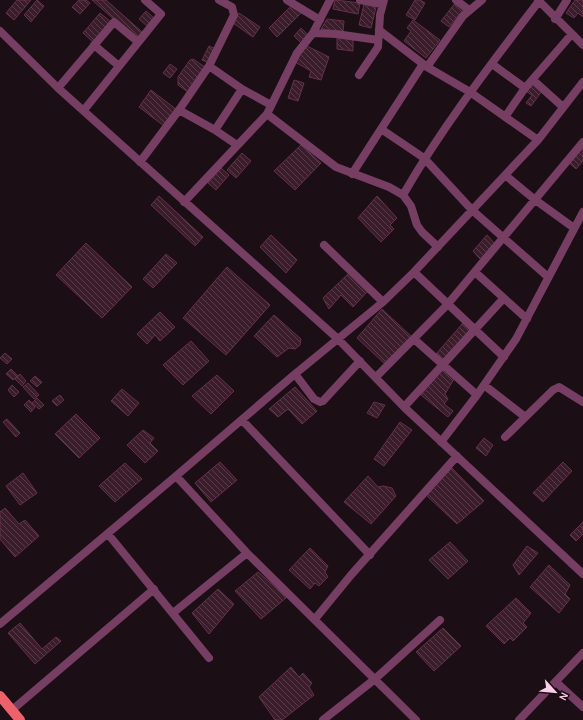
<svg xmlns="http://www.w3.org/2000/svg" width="583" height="720" font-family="Karla,sans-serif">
  <defs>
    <pattern id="building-back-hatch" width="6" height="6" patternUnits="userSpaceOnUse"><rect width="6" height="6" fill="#3b1c2b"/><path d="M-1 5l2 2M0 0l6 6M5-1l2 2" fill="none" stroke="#583c4a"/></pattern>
  </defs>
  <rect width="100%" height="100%" fill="#1c0e15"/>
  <path fill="url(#building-back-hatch)" stroke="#64304a" d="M17,0H31L14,20L6,13Z
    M37,0L44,6L31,22L24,15Z
    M79,0H86L90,3L80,14L72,7Z
    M92,0H106L142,32L136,39Z
    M335,0L360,3L358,14L333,9Z
    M415,0H420L425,3L415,20L406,15Z
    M575,0H583V17L578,13L574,18L566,13Z
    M456,2L464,9L449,27L441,21Z
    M293,4L301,13L277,37L269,28Z
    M364,4L376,7L371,28L359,25Z
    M146,11L154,18L147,26L139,19Z
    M100,13L111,22L93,42L83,33Z
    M239,13L260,27L253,37L233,23Z
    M327,19L344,21L343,32L321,29Z
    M413,20L440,40L426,58L404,41L411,31L407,28Z
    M301,28L308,35L301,43L294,36Z
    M337,35L353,37V51L337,49Z
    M305,45L329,57L321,80L309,77L311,71L295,62Z
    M209,46L216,49L209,63L202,60Z
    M193,59L205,67L188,92L178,85V77L190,60Z
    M170,64L177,69L170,78L163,73Z
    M294,80L304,83L298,101L288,98Z
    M533,84L542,91L531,106L526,103L532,95L527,92Z
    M151,90L177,110L164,126L139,107Z
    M583,143V161L576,169L567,161Z
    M301,145L321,163L295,190L274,171Z
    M242,153L251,161L236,178L227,170Z
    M221,168L229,175L216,190L208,183Z
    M159,196L203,237L195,246L151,205Z
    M377,196L397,218L390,225L394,229L381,242L358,218Z
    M271,235L297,260L286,273L260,247Z
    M487,235L495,244L480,259L473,251Z
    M86,243L132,287L102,318L56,275Z
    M166,254L177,263L153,288L143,279Z
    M227,267L270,305L226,355L183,318Z
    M349,273L368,291L353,307L341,295L329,309L323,298Z
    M382,309L413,338L385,364L357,338Z
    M160,312L175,327L160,341L155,335L147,344L137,334Z
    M274,315L301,339L300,345L295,349L289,348L277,357L254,336Z
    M463,323L473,333L445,361L436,354Z
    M191,341L209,361L183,385L163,365Z
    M5,353L12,359L7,364L0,358Z
    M443,368L454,379L445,394L448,399L444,404L453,411L448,417L421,395Z
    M11,369L18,376L13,380L6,374Z
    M20,374L26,381L22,386L15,379Z
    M217,375L234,391L211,414L192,396Z
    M35,376L42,382L37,387L30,381Z
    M28,383L39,395L34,399L23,387Z
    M12,385L19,392L14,397L8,390Z
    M295,387L317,411L302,424L288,409L278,417L269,409Z
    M122,389L139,403L128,416L111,401Z
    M60,395L64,400L57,406L52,401Z
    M37,398L44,405L39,409L32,403Z
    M29,400L35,407L31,412L24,405Z
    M374,402L385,405L377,418L367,413Z
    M76,414L100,438L79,458L55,434Z
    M7,419L20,433L16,437L3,422Z
    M400,422L412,430L384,466L374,459Z
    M143,430L154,438L150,443L158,451L145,463L127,445Z
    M484,438L493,445L486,456L476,448Z
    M220,462L237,480L211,502L195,483Z
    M563,462L572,471L543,502L533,493Z
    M125,463L142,479L115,502L99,486Z
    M452,468L484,501L457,524L426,495Z
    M23,473L37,493L20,505L6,486Z
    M368,476L378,487L383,486L392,488L396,496L371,524L344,502Z
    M5,508L19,524L25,520L39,536L15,557L0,539V512Z
    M583,522V534L576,541L570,535Z
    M450,542L468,561L448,579L429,560Z
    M527,546L538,553L519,575L513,565Z
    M310,548L328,566L325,572L328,577L319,586L315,583L310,589L289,570Z
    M549,565L570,585L565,594L570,599L559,613L530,587Z
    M258,572L287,597L261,619L235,591Z
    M218,589L234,604L209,634L192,613Z
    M516,598L531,613L523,623L527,627L513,641L510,638L504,644L486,626Z
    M20,623L42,649L56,637L61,641L35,664L8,633Z
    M443,628L461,646L434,671L416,652Z
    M291,667L299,677L303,673L312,683L309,687L314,695L282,720H275L259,697Z"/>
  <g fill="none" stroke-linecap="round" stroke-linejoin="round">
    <path stroke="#763e62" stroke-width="8" d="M287,0L320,20
      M360,0L382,4
      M456,0L469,10
      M538,0L583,45
      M555,19L567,0
      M379,30L427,67L470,92L538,140
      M0,31L58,88L338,339L404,407L583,574
      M313,33L336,34L378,40
      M94,45L119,66
      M492,64L525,88
      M209,66L242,89L271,105
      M427,67L463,16L482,0
      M359,75L378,47L380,15L384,0
      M533,80L563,107
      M58,88L114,22L138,42
      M84,110L161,14L145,0
      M179,110L209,66L234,15L232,7L219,0
      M267,114L336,167L389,187L403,195L411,206L417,225L422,232L438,247
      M505,117L525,88L571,35
      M381,129L424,158L472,210L548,277
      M215,130L242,89
      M140,162L179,110L215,130L237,145
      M352,174L423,64
      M505,175L534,199L574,228
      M403,195C442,127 491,64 539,1
      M184,202L267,114L297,53L313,33L330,0
      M324,245L383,302
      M414,272L504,357
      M475,272L527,319
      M414,339L477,395
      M295,374L314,399L320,402L323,401L360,361
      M376,377L447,305L583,142
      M484,385L524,416
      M404,407L503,299
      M242,420L370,555
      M505,437L553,390L559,387L583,402
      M441,442L477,395L516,339L583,212
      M176,476L247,553L416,720
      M108,534L209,658
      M173,613L247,553
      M315,619L351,575L457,456
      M0,624L176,476L295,374L383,302L414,272L538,140L583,82
      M556,682L583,707
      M12,710L154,589
      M323,720L375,679L440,620"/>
    <path stroke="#763e62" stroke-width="8" d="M519,720L583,653"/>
    <path stroke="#ed616b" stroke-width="10" d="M0,696L20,720"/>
  </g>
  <g transform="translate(555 692) rotate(117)" stroke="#1c0e15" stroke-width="3" paint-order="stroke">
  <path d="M0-3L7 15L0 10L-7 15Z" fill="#f9cee7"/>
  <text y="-6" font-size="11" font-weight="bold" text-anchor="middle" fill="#f9cee7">N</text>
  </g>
</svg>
